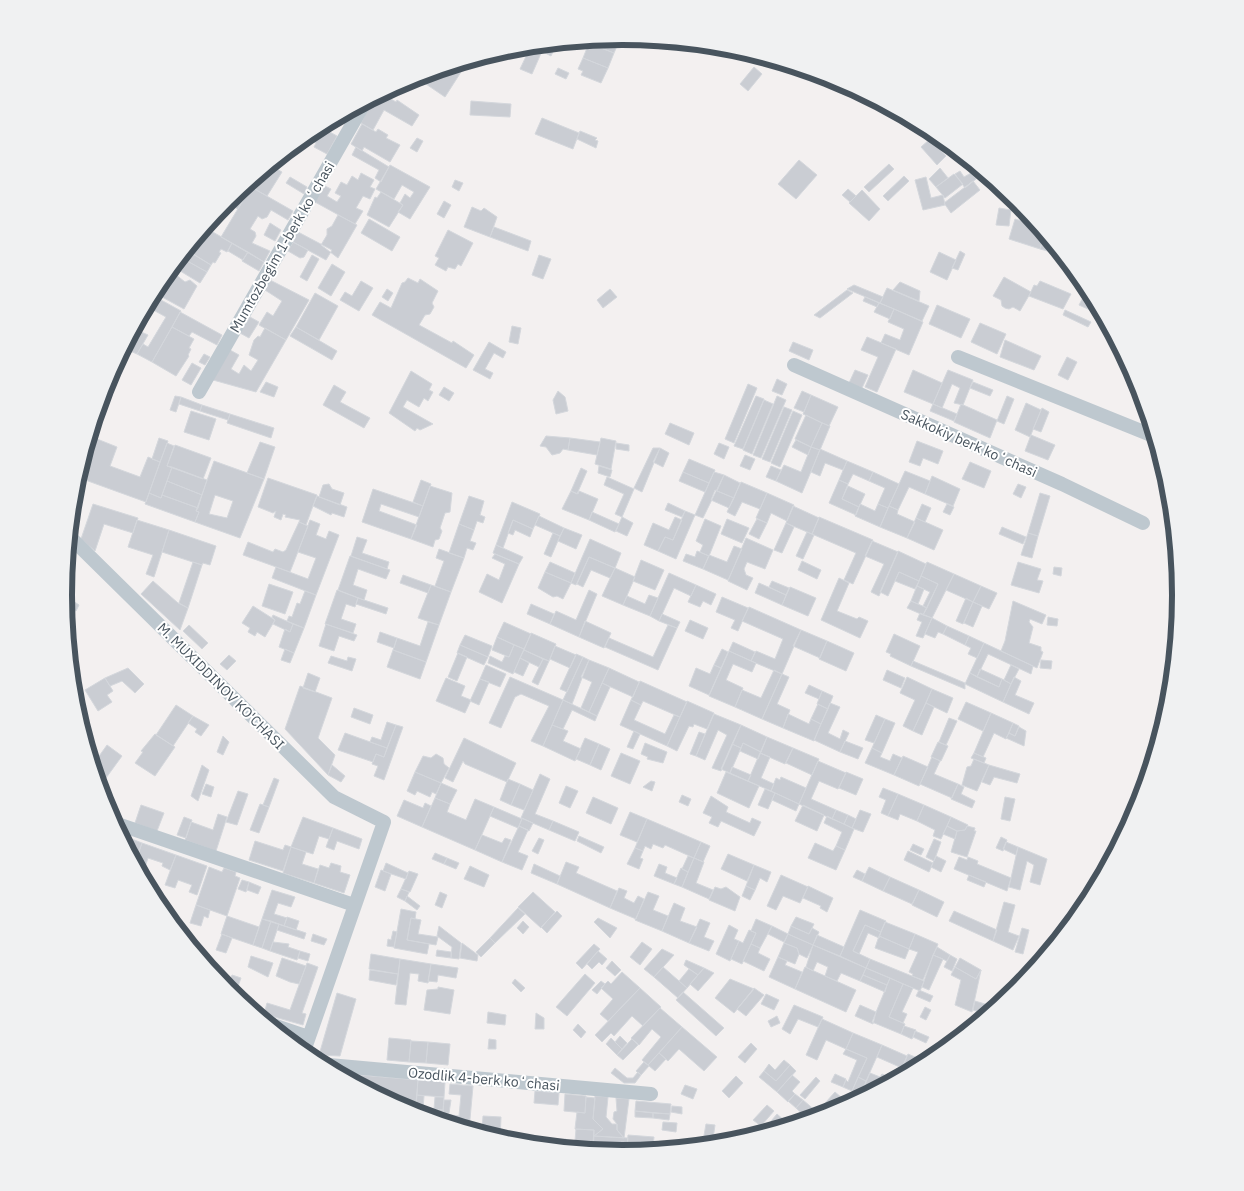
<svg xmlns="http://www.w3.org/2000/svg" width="1244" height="1191" font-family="'IBM Plex Sans',sans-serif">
  <rect width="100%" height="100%" fill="#f3f0f0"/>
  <path fill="#cacdd3" stroke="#d4d7dc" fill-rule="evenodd" d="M615,37L620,39L614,53L598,47L601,38Z
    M557,43L551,56L530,45L556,43Z
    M589,43L614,53L608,68L583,58Z
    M531,46L542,51L532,74L520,69Z
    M583,58L608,68L601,83L581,75L583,71L578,69Z
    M468,61L445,97L423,82L429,72Z
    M754,67L762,74L748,91L740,84Z
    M558,68L569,73L566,79L555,74Z
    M381,93L396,102L397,100L419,115L412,126L384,110L373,130L361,123L370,104Z
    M471,101L511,104L510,117L470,115Z
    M542,118L579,133L573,149L535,134Z
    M362,124L376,132L378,129L388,135L386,138L400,145L390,162L364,147L362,151L351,144Z
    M319,126L337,136L327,154L314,147L316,143L312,140V135L309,133Z
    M580,131L597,138L595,140L598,141L596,148L577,139Z
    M417,138L423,141L417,152L410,148Z
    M930,139L946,156L937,165L921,147Z
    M356,147L389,167L381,182L375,178L379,170L352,155Z
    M799,160L817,175L796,199L778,184Z
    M889,164L894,169L869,192L864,187Z
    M270,165L282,172L267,196L251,187L258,175Z
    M390,165L430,187L410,219L398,212L403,205L400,203L405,194L410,198L414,192L402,185L394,199L376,189Z
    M940,168L948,178L936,187L929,179Z
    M978,168L1014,197L1015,200L985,184L980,175Z
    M960,171L964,177L971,173L976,179L965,188L955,174Z
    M361,173L374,180L370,187L375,189L370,199L363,196L356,208L363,211L355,224L315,202L325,186L331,189L327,196L337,202L341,196L335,193L341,182L347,185L352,176L358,180Z
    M954,174L963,184L945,198L936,187Z
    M258,175L238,209L225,202L227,200Z
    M904,176L909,181L888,201L883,196Z
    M290,177L307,187L304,194L286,183Z
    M926,177L931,198L943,195L945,205L923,210L915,180Z
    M455,180L463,183L459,191L452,187Z
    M973,181L980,190L951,213L944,203Z
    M251,187L293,211L288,220L271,210L267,217L262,219L258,216L250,229L255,232L256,236L252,243L270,251L264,262L221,237Z
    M848,189L856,196L850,202L842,195Z
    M862,190L880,209L869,221L849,203Z
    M381,192L403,205L389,227L367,215L375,197L377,198Z
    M444,201L451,205L444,218L437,214Z
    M472,207L481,211L484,208L497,217L490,237L464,227Z
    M999,208L1011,210L1009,226L996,225Z
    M338,215L357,225L338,258L321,245L327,235V229L332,226Z
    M369,219L400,237L392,251L361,233Z
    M1015,219L1039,226L1045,233L1040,249L1009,239Z
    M270,223L281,230L275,241L264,235Z
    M204,227L232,243L227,252L221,249L219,252L221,253L215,263L213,262L211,265L187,250Z
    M494,227L531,241L528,251L490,237Z
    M448,230L473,243L461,266L458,264L455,269L448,267L446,271L435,265L439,258L435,256Z
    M298,232L332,250L326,260L293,242Z
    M1044,235L1047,236L1063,255L1040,249Z
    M293,242L308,250L304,257L300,258L288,251Z
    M232,243L248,252L243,260L228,251Z
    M186,250L211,265L207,272L180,257Z
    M960,251L965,254L958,270L952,268Z
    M248,252L264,262L259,271L242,261Z
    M939,252L956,260L947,280L930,272Z
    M312,255L319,259L307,281L300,277Z
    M539,255L551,259L543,279L532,275Z
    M180,257L207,272L200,283L172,266Z
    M332,264L345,272L331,296L318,288Z
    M168,272L175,274L185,282L190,280L197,286L184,309L153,292Z
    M1004,277L1031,292L1020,311L1013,307L1009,309L1005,308L1002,306L1001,300L993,296Z
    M408,278L418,283L420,279L438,291L432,303L434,307L430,314L425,315L419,325L452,343L453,341L474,355L466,368L372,315L380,302L391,308L402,283L405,282Z
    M270,280L309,300L286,340L259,325L267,312L273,316L282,301L265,290Z
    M361,281L373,288L359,311L340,300L345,292L352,296Z
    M1040,281L1071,294L1063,309L1029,296L1034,285L1037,286Z
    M900,282L920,291L919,301L893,290Z
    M854,285L883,297L880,303L847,289Z
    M1080,286L1089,289L1094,298L1078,290Z
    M887,288L929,306L922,321L880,303Z
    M387,289L393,293L388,301L382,297Z
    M610,289L617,297L603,308L597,300Z
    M847,290L853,293L820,318L814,315Z
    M315,293L338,306L319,340L296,327Z
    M1085,294L1095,299L1100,308L1097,313L1079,305Z
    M152,295L181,311L152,362L137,354L143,344L148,347L166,317L146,306Z
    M865,297L879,303L877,307L863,301Z
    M879,303L894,309L890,319L874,312Z
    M937,305L970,319L961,338L929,324Z
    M894,309L923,322L909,355L881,343L885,334L900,340L904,329L888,322Z
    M1065,310L1091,322L1088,327L1063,315Z
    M180,312L222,335L217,345L192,332L189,336L172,327Z
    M250,317L259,322L249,338L240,333Z
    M137,323L142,326L139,331L148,335L137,354L123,348Z
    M980,323L1006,334L997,354L971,342Z
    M512,326L521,328L518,344L509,342Z
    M172,327L194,339L189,348L191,349L188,355L189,356L176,376L152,362Z
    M296,327L337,351L332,360L290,336Z
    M265,328L286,340L256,392L213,380L230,350L239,355L231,369L239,374L244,365L251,371L258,360L249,355L254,340L258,336L260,337Z
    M867,337L896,349L877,392L865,387L878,357L861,350Z
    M1005,340L1041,356L1034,370L1000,357Z
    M489,342L506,352L503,358L494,353L485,369L493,373L490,379L473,370Z
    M793,342L813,350L809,360L789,351Z
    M204,354L210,357L205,365L199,362Z
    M1067,357L1077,362L1068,380L1058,375Z
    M192,363L201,368L191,385L182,380Z
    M855,370L868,375L862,388L849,383Z
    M913,370L942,383L933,404L904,392Z
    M948,370L973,380L963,405L954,403L960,388L952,384L942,408L933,404Z
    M411,371L432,384L429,390L433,392L428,401L424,398L419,407L407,400L403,407L433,424L420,430L417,428L415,431L389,413Z
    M777,379L787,384L782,395L772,391Z
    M266,382L278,387L274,397L260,392Z
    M973,382L993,390L990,396L970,388Z
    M748,384L757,388L734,443L725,439Z
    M334,385L346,392L340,402L370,418L364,428L323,405Z
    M444,387L454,393L449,401L439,395Z
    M558,391L565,397L568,411L556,414L553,400Z
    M802,391L811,395L804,412L794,408Z
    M811,395L838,407L829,426L803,414Z
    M175,396L181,397L176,412L170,410Z
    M756,396L764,399L743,449L734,446Z
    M777,396L786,400L761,458L753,455Z
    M1007,396L1014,399L1004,424L997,421Z
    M181,397L202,405L200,411L179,404Z
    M764,400L773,404L752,454L743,450Z
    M1026,403L1041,410L1030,437L1015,430Z
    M933,404L957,414L954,421L930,411Z
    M961,404L997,420L990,438L954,422Z
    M202,405L230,414L228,420L200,411Z
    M784,407L792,410L770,462L762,459Z
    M1042,408L1049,412L1041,432L1033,429Z
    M191,411L216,419L209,440L184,432Z
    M793,411L802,415L780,467L771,463Z
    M230,414L274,428L271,438L227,423Z
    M806,415L822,423L811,447L795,439Z
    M670,423L694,433L689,445L665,434Z
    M822,423L830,426L820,450L811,447Z
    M1031,435L1055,445L1048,460L1025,451Z
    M546,436L570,438L568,450L563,449L560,453L552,455L546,447L540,446Z
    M92,437L117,447L110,466L140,477L148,457L160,462L146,502L77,477Z
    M159,438L168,441L160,462L152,459Z
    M570,438L600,442L597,455L568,450Z
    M601,438L616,441L611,469L595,464Z
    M796,440L811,447L808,455L792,447Z
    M917,441L943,451L938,464L923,458L920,466L909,462Z
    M260,442L275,447L264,479L247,473Z
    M167,443L174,446L167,466L172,467L161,498L149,493Z
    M616,443L629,445V451L616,449Z
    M719,443L729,447L724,459L714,454Z
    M175,445L211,458L203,479L167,466Z
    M811,447L820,450L802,493L776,481L784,465L801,472Z
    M653,448H660L642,492L634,488Z
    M660,448L669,453L663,467L653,462Z
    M820,449L847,461L843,470L825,463L820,476L811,472Z
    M745,455L755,459L750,470L740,466Z
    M689,459L715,470L709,483L683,472Z
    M214,461L264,479L240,538L195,522L199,512L196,511ZM215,495L233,501L227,518L209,514Z
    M847,461L873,472L869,481L853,474L848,484L839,480Z
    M970,462L991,471L984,488L962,479Z
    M599,466L612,470L610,477L598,473Z
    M771,466L781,470L776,481L766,477Z
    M172,467L207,480L202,495L167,481Z
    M581,468L587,471L577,494L571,491Z
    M905,471L930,481L925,494L909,487L898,510L889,506Z
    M683,472L709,483L705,492L679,481Z
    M714,472L724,475L703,518L695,515Z
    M873,472L899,484L888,508L878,504L885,488L869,481Z
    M724,475L740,483L734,498L717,491Z
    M932,476L960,489L953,506L925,494Z
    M607,477L634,489L622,517L615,514L624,494L604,485Z
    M268,478L317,495L306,525L299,522L300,520L285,517L286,515L283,514L281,520L274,517L276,511L273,513L258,507Z
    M421,480L431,484L423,506L413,502Z
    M839,480L848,484L842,499L859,507L856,515L829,503Z
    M167,481L202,495L198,508L162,495Z
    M741,482L767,493L760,509L742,502L735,516L727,512Z
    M329,484L332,489L344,493L340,505L319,497L323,485Z
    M1018,484L1026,487L1021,498L1013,494Z
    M430,486L452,493L450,512L445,513L440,528L442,531L439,539L435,540L433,547L411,539Z
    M848,486L865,494L859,507L842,499Z
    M373,489L423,506L419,517L381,504L379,511L417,525L411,539L362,522Z
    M715,490L734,498L729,508L711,500Z
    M571,491L578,494L579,491L598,499L589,520L562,509Z
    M149,493L161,498L162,495L198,508L196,511L199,512L195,522L145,504Z
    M767,493L794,505L787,521L771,513L767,523L756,518Z
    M1040,493L1050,496L1038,536L1028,533Z
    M317,496L347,507L344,517L332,513L331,515L313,506Z
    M469,496L484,501L480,515L485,517L483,523L477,521L474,530L459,524Z
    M512,502L540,514L533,529L513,520L503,548L496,545Z
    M668,503L685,511L682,517L665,510Z
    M93,504L138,518L133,533L104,524L95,551L81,539Z
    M860,504L875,511L878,504L888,508L880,527L855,516Z
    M922,504L931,508L925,522L916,518Z
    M947,504L954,507L950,515L943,512Z
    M793,506L819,518L812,534L786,523Z
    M889,506L898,510L897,514L915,522L907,538L880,527Z
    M685,511L695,515L676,559L658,551L665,537L673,540Z
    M592,512L619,524L615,532L589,520Z
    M539,516L564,528L560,536L535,525Z
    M622,517L633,523L627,536L616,531Z
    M675,517L682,520L673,540L665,537L658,551L644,545L653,523L669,530Z
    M819,517L873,540L853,584L844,580L856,553L812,534Z
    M916,518L943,530L934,550L907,538Z
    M705,519L721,526L709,556L700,552L703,545L696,541Z
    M727,519L749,528L742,543L721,534Z
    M757,519L767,523L759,539L749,534Z
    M137,520L169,530L154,577L146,574L153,555L128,547Z
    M310,520L320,524L316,535L326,539L329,531L339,535L316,595L272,578L276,567L308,579L316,558L298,552Z
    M513,520L533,529L530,537L515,530L513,535L508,533Z
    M299,522L308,526L290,572L243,555L248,542L273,552L275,549L283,552L286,550Z
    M786,523L794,527L782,553L774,550Z
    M459,524L474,530L470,541L476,543L473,550L467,548L464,558L449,553Z
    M1002,527L1026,537L1023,544L999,534Z
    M564,528L582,535L576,549L558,541Z
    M169,530L216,546L210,565L203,563L202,565L162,552Z
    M807,532L814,535L803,559L796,556Z
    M553,533L560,536L551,557L544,554Z
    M1028,533L1038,536L1032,558L1021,555Z
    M357,537L367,540L362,553L389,562L387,569L351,556Z
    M746,538L773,550L765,569L747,562L744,569L746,575L753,578L747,590L728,581Z
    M590,539L621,553L615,568L589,557L576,585L571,583Z
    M872,541L898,552L879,596L871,592L884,564L865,556Z
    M496,545L523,557L519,564L493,553Z
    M734,546L742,549L728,580L703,569L709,555L727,562Z
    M439,549L464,558L451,592L435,586L444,561L436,558Z
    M697,551L709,556L703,569L683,561L686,554L695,557Z
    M898,551L926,564L919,581L899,572L888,596L880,592Z
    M495,554L519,564L502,603L479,592L487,574L499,580L505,564L492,558Z
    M350,556L390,570L386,579L358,569L353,585L367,590L364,600L338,590Z
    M589,557L615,568L610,578L591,570L583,587L577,584Z
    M641,560L664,570L655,590L633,581Z
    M802,561L821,570L817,579L798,570Z
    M193,562L202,565L188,608L179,603Z
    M550,562L575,573L571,583L545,572Z
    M927,562L954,574L932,618L923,615L938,584L921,576Z
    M1018,562L1041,569L1037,580L1043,581L1039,593L1011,585Z
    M1054,567L1062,568L1061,576L1053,574Z
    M615,568L635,577L623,605L602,596Z
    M545,572L571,583L563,599L557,596L553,597L538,588Z
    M899,572L919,581L915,589L895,581Z
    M669,573L696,585L691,596L674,588L659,621L650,616Z
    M954,574L981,586L973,602L946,590Z
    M403,575L431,585L428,593L400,583Z
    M921,576L938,584L927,608L923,606L930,592L917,586Z
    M839,578L849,583L837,611L857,619L859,617L868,621L860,638L821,620Z
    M153,581L178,603L188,608L180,630L141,594Z
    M772,581L789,588L786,595L769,587Z
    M759,583L786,595L782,605L755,593Z
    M269,584L293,592L285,614L262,606Z
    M431,585L451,592L439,625L418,618Z
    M696,585L716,594L711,605L703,601L700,607L688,602Z
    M917,586L924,589L918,604L911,601Z
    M981,586L997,593L989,609L973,602Z
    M790,587L816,598L808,616L782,605Z
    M337,590L358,598L355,607L346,604L341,619L356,624L353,633L325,624Z
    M589,590L597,594L579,637L550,624L556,611L576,620Z
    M305,591L316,595L304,628L287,621L289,616L292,617L297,603L300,604Z
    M63,594L79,605L76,611L64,603Z
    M649,595L658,598L650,616L623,605L627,596L645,604Z
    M722,597L748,608L738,631L731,628L735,620L716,612Z
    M358,598L388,608L386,614L356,604Z
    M966,598L973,602L963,624L956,621Z
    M911,601L927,608L923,615L907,608Z
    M1013,601L1046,615L1042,624L1030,619L1029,622L1033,627L1029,643L1041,647V651L1043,652L1037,668L1001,651L1005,641Z
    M973,602L982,606L973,627L964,623Z
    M531,604L554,614L550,624L527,614Z
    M253,606L275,620L265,637L257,632L255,636L248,632L250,628L242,623Z
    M749,607L801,630L782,674L751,661L756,651L775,659L783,639L742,621Z
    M920,613L932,618L923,638L916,636L922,622L917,620Z
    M662,614L680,622L677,628L659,621Z
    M273,615L293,624L290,632L273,624L275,620L272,617Z
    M1048,617L1058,619L1057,626L1047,625Z
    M932,618L947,626L943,634L938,632L935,638L925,634Z
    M690,620L708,628L703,639L685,631Z
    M585,621L611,633L604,648L579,637Z
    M428,622L439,625L426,662L393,650L397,638L420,646Z
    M504,622L531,634L524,649L497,637Z
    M293,624L304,628L294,653L279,647L285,629L290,632Z
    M326,624L357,635L354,641L339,636L334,651L319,646Z
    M189,625L208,643L202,649L183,631Z
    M668,625L677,628L658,670L605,647L609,638L653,657Z
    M947,626L969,636L965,645L943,634Z
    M801,630L827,641L820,658L793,646Z
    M380,632L397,638L394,648L377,642Z
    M531,633L556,644L549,661L524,650Z
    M894,634L920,646L911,666L890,656L891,654L886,652Z
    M465,635L492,646L488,657L460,645Z
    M969,636L984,643L977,658L968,654L971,648L965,645Z
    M497,637L514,645L509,657L492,650Z
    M827,641L854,653L846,671L819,659Z
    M733,642L755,652L751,661L729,651Z
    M984,643L1033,666L1031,674L988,654L977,677L970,673Z
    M460,645L488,657L484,665L457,653Z
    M514,645L524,649L513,674L488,663L490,656L502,662L505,656L509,657Z
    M555,646L576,655L570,668L550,659Z
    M285,649L294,653L290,663L281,660Z
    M722,649L728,652L721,668L714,665Z
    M393,650L426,662L420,679L387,667Z
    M524,650L543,659L539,667L520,658Z
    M729,651L756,663L752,672L733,664L726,680L743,688L735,707L709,696Z
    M458,653L467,657L457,681L448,677Z
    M576,654L583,657L567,692L560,689Z
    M229,655L236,661L227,670L220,664Z
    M331,656L347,661L348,657L356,659L352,671L328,663Z
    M583,657L589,660L572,704L563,700Z
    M520,658L529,663L523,676L514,672Z
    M543,659L549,661L538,685L532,682Z
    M589,660L609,668L589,712L581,708L592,682L581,677Z
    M1041,660L1052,661L1051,669L1040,668Z
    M913,661L965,683V689L911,666Z
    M486,665L506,674L500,687L480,679Z
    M714,665L721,668L709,695L689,686L696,668L710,674Z
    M1011,665L1019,669L1011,684L1004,680Z
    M128,668L144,684L135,693L122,681L110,686L105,678Z
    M609,668L639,682L633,697L602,683Z
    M980,669L1002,679L999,687L977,677Z
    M774,670L782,674L762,719L735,707L742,690L761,698Z
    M887,670L905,678L901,688L883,680Z
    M308,673L320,678L315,692L303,688Z
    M970,673L999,687L1002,679L1011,684L1003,702L965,684Z
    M782,674L789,677L777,704L790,710L783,728L762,719Z
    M510,677L563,700L543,746L531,741L549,706L521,694L515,697L501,728L489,723Z
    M907,677L932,689L913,731L903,726L915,700L900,693Z
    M1014,677L1021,681L1015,695L1034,703L1029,714L1003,702Z
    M105,678L113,691L107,695L112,702L98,711L85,690Z
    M446,678L465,686L461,696L471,700L465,713L436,701Z
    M480,679L489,682L479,705L470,701Z
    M640,681L687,702L680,717L643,701L641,705L631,700Z
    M602,683L610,687L597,716L589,712Z
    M809,685L822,691L819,699L805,693Z
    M300,686L332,698L318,738L335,755L328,775L285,729Z
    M932,689L953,698L947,713L926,703Z
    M822,691L833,696L828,709L817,704Z
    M563,700L597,716L595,721L572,710L563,729L552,725Z
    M631,700L641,705L634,720L665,734L674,715L680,717L667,746L620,725Z
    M687,701L714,713L707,729L694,724L693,727L689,726L677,751L667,746Z
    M966,702L991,713L983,731L958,719Z
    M830,703L840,707L828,733L840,739L843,730L849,733L840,752L814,740Z
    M926,703L934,707L922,735L913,731Z
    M818,704L828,709L821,724L811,719Z
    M176,705L193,716L173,746L156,735Z
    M354,708L373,715L370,724L351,717Z
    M991,713L1013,723L1006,739L994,733L983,757L974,753Z
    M714,714L741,725L721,771L712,768L727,735L718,730L705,760L696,756Z
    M788,714L809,724L811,719L821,724L814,741L783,728Z
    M876,715L885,719L874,743L865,740Z
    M193,716L209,725L201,736L195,732L197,729L188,723Z
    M949,718L957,721L946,745L939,742Z
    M885,719L895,723L882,753L872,748Z
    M387,722L396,725L387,748L370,742L372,737L381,740Z
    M1013,723L1019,726L1015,736L1009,733Z
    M396,725L403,727L384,780L374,776L378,766L372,764L376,754L384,757Z
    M552,725L568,731L563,741L581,749L575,761L543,746Z
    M741,725L767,737L761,752L743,743L741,748L732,744Z
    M1019,727L1026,731L1024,746L1006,738L1009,733L1015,736Z
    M634,731L640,734L633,749L627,747Z
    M699,732L705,734L696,756L690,754Z
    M345,733L387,748L384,757L376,754L373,762L338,750Z
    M155,734L175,747L155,776L135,763L143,752L141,751Z
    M223,736L229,742L223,755L217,752Z
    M767,737L793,748L785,764L760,753Z
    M464,738L516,763L507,782L465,764L463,761L453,782L445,778Z
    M585,738L599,744L590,765L576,759Z
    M845,741L863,748L858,759L840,752Z
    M938,742L948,746L941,761L931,757Z
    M645,743L667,752L663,763L647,759L648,757L641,754Z
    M743,743L761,752L758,759L740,751Z
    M599,744L610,749L601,770L590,765Z
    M732,744L741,748L730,773L721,769Z
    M107,745L122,756L106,778L92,766Z
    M793,748L819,759L812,775L786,763Z
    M872,748L882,753L880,757L890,761L893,754L902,758L894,775L865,763Z
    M621,753L640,761L630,784L611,776Z
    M760,753L770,757L761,778L774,784L771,791L748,781Z
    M974,753L986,758L984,763L971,758Z
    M436,754L443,758L444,764L449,768L441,783L415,772L423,756L431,758Z
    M903,756L928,767L919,786L894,775Z
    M932,757L940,761L934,774L958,784L952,798L920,784Z
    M974,759L989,765L977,791L962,785L967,767L971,766Z
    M818,761L846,773L838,789L819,781L811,799L836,810L832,819L799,804Z
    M202,765L209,770L198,801L191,796Z
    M332,765L345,776L341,782L328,775Z
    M989,765L1020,774L1017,783L994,777L990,785L982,782Z
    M732,767L751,775L748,781L730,773Z
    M415,772L441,783L436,794L432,792L430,797L417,791L415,795L407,791Z
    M726,772L759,786L749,808L717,793Z
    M846,772L863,779L856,795L839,788Z
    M540,774L550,779L535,814L553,821L549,830L521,818Z
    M781,777L806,788L799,804L771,791L776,778L780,780Z
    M274,778L279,780L269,807L263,805Z
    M508,779L520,784L511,805L500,800Z
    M651,781L655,782L652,791L643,787Z
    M441,783L457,790L450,804L435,798Z
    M206,784L214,787L211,797L202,794Z
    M520,784L533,790L524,810L511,805Z
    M958,784L964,787L961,794L975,801L972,808L951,799Z
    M566,786L578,791L570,808L559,803Z
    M883,788L898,794L888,816L881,813L886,800L879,797Z
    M765,789L775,793L768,809L758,805Z
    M238,791L248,794L237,825L226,822Z
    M775,793L799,804L796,811L772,800Z
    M898,794L924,805L917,821L900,814L898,820L888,816Z
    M682,795L691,799L688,806L679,802Z
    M711,796L728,807L726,812L750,823L752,818L761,822L754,836L721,821L718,827L709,823L712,817L703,813Z
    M593,797L618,808L611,824L586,813Z
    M1005,797L1015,799L1010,821L1001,819Z
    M435,798L450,804L447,812L466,820L475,799L494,807L475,850L422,827Z
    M404,800L423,808L425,803L431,806L422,827L397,816Z
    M260,804L269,807L259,833L250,830Z
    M141,805L164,813L157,831L135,823Z
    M803,805L824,815L817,831L795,821Z
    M924,805L951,817L941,839L933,836L935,830L917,821Z
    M494,807L522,819L518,828L490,816Z
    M836,810L848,815L844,824L832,819Z
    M860,810L871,814L863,832L852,828Z
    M630,812L647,819L637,842L620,835Z
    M218,814L227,817L216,851L185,840L191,822L213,830Z
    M848,815L856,819L852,828L844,824Z
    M827,816L854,829L845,850L836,846L842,832L824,823Z
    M184,817L192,820L186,838L177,835Z
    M303,817L333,828L329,839L319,836L313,854L291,847Z
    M951,817L968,825L965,830L957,831L947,826Z
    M522,818L533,823L529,831L519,826Z
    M647,819L701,842L694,858L665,845L663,848L653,844L651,849L645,846L643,851L635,848Z
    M553,821L579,832L575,841L549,830Z
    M519,826L528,830L518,852L528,856L522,870L502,862Z
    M947,826L957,831L955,839L943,834Z
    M967,826L975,828L974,831H976L967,857L951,852L957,831L965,830Z
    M333,828L362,839L359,849L337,841L334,850L326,847Z
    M119,834L142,843L134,864Z
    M482,835L502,843L505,838L511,840L502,862L475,850Z
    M579,836L604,847L601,853L577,841Z
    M1001,837L1007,840L1003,851L996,848Z
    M539,838L544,840L538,854L532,851Z
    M934,839L941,842L934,861L926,857Z
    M255,841L283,850L285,845L291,847L283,871L249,860Z
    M701,842L710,846L703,862L694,858Z
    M1006,842L1018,847L1016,855L1003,849Z
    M142,843L176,855L170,870L162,866L163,863L148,858L145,867L135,864Z
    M815,843L833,851L836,846L845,850L836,870L808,858Z
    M913,844L924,849L921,855L910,850Z
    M291,847L306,852L302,864L318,869L314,883L283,873Z
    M1018,847L1047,859L1040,885L1030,882L1034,865L1027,861L1020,890L1009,887Z
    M635,848L643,851L640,858L643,859L639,869L627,864Z
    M908,851L933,863L929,872L904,860Z
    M435,853L447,858L444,864L432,859Z
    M728,854L754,865L747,881L721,869Z
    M176,855L207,866L197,895L189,892L192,885L178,880L175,888L165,885Z
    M688,856L694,858L688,872L682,869Z
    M936,856L946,861L941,872L931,867Z
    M959,857L967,860L968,857L978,861L977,864L1011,878L1007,891L954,869Z
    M447,858L459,863L456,869L444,864Z
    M694,858L704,862L696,883L713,890L709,899L682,887Z
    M566,862L579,867L576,873L617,891L610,908L557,884Z
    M331,863L341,866L340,872L350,875L344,893L314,883L320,865L329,868Z
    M386,863L408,873L406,879L383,871Z
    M534,864L560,876L557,884L531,873Z
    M659,864L667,867L665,873L677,878L674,884L654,876Z
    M754,865L771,872L767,882L760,878L755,890L746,886Z
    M470,866L489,875L484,887L464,879Z
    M209,867L222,872L224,868L236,872L235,876L240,878L227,916L196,905Z
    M869,867L890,877L883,891L862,881Z
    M681,868L688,872L682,887L674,884Z
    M381,870L391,874L385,891L375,887Z
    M857,870L865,874L862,881L853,877Z
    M409,871L418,874L410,892L401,889Z
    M781,875L808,887L800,903L783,896L776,910L767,906Z
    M969,875L986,882L984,887L967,880Z
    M890,877L919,890L912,904L883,891Z
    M242,880L249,882L246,892L238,889Z
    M249,882L261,887L258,894L247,890Z
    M746,886L755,890L750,900L742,896Z
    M808,886L833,898L827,912L820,908L821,906L803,898Z
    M715,887L721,889L726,887L740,897L735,911L709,900Z
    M619,888L627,891L624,898L634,903L638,896L644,899L636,919L610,908Z
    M401,889L409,892L405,901L397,897Z
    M272,890L295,897L291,907L278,903L274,914L287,918L284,926L262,919Z
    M919,890L944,902L937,917L912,905Z
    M440,892L447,895L442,908L435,905Z
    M533,892L555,912L541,928L518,907Z
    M648,892L659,896L653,910L668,916L662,931L635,920Z
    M407,896L420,906L417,910L405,901Z
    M1004,902L1015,905L1008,932L1019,936L1013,950L993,941Z
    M674,903L685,908L680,921L697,927L689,943L662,931Z
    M196,905L210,910L208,918L204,916L201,926L190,923Z
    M518,908L525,914L495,943L490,938Z
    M401,909L416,912L415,919L411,918L407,940L429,944L427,954L394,948Z
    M860,910L886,921L881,932L865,925L853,951L870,959L866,968L840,956Z
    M557,911L562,916L547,933L541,927Z
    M954,911L997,930L993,941L949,921Z
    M227,916L259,927L253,945L221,934Z
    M287,917L299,921L296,930L284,926Z
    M796,917L814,924L809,934L791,926Z
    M411,918L421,920L418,934L438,937L436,945L407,940Z
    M598,918L617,928L610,938L594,922Z
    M262,919L271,921L262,948L253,945Z
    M700,919L710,923L704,937L714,941L709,951L689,943Z
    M756,919L772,926L760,948L751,944L756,933L751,931Z
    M271,921L279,924L270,951L262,948Z
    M523,921L529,927L523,934L517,928Z
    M885,922L915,934L909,949L879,936Z
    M279,924L306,933L304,939L277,930Z
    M729,925L738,930L734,939L739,941L730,961L716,954Z
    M865,925L881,932L879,938L868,933L859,954L853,951Z
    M439,926L461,943L459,959L451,958L452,947L437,936Z
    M772,926L788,934L784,942L768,934Z
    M791,926L809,934L812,928L819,932L813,945L788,934Z
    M1022,928L1029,930L1023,954L1015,952Z
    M749,930L756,933L742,964L731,959L739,941L743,943Z
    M393,931L397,932L394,947L387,946L388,939L391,940Z
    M222,934L232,938L226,953L216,950Z
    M313,934L327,939L324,945L311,941Z
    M788,934L813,945L807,958L799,954L797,948L784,943Z
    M915,934L938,944L923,980L912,976L913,974L909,972L918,952L909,949Z
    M817,935L844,947L840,956L813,945Z
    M186,936L195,939L192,949L185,940Z
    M879,936L909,949L905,959L875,948Z
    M490,938L495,943L481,957L476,952Z
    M273,942L289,944L288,947L300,951L297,960L270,951Z
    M642,942L652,949L640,965L630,957Z
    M462,943L478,955L477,961L460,958Z
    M784,943L797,948L799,954L795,964L778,957Z
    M594,944L600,949L582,969L576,963Z
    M751,944L760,948L758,953L770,959L764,971L743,961Z
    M813,945L866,968L860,981L841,973L837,981L825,976L828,967L817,962L813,971L806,967Z
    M937,947L950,955L947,961L933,955Z
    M662,949L674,955L654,977L644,969Z
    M437,950L451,952V958L436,956Z
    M300,951L310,954L308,961L298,958Z
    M598,951L607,959L602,965L599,962L592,969L587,964Z
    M371,954L400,959L398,974L369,969Z
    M933,955L943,959L929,990L922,987Z
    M950,955L957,959L952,971L944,967Z
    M251,956L273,963L268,977L248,967Z
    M778,957L787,961L785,965L802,972L795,989L769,977Z
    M282,958L306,966L299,984L290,982L276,976Z
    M960,958L981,970L976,979L955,967Z
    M400,959L431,964L428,983L418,981L419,974L410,973L406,1005L395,1004Z
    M870,959L924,981L920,991L866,968Z
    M686,960L704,968L698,975L684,965Z
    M612,961L621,970L615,976L606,968Z
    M307,963L318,967L302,1013L306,1014L303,1025L264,1014L267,1003L290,1010Z
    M431,964L458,968L456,978L438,975L437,982L428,981Z
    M663,967L687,988L678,998L654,977Z
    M805,967L856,990L846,1012L795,989Z
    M955,967L976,979L981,970L972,1012L955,1005L961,980L951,975Z
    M704,968L714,973L698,991L690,984Z
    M866,968L890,978L887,985L863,975Z
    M689,969L698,975L687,988L679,981Z
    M370,970L398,974L396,985L369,980Z
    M622,972L640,988L608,1021L600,1014L613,999L601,988L608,981L611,984Z
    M585,974L595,983L567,1016L556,1007Z
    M232,975L241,978L234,997L225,989Z
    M863,975L887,985L885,992L860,981Z
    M890,978L903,984L889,1017L905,1024L901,1034L872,1022Z
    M515,979L525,988L521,992L512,983Z
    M730,979L754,989L734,1013L715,998Z
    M601,981L605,984L597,994L592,990Z
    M903,984L913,988L902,1012L907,1014L903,1023L889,1017Z
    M1009,985L1019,989L1013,995L1006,991Z
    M438,987L454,990L450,1014L424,1010L427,990L438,989Z
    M640,988L661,1007L643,1026L632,1016L614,1036L611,1033L602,1042L595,1035Z
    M754,988L764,995L746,1016L737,1009Z
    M919,990L933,996L930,1002L916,996Z
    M683,992L724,1028L716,1036L676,1000Z
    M337,993L356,999L340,1056L319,1055Z
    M766,994L779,1000L774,1010L761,1004Z
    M975,1001L995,1007L993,1011L988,1015L973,1010Z
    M794,1005L823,1017L818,1027L798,1019L790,1034L782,1029Z
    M860,1005L876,1012L873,1024L855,1016Z
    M925,1007L931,1010L926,1020L920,1017Z
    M660,1008L682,1027L648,1065L642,1060L661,1037L652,1029L639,1045L631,1038Z
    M488,1012L506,1015L505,1025L487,1023Z
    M536,1013L544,1018V1029H535Z
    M777,1016L780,1023L771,1027L768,1021Z
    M822,1019L853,1033L846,1049L826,1040L817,1060L806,1055Z
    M578,1024L586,1032L581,1038L573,1030Z
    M904,1026L916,1030L912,1039L901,1034Z
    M682,1027L717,1057L704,1071L679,1049L668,1061L659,1053Z
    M959,1028L968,1030L967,1032L955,1042Z
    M915,1031L929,1037L926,1043L913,1037Z
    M853,1033L882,1045L866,1081L858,1077L867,1058L846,1049Z
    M620,1036L627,1043L622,1049L615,1042Z
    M389,1038L411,1040L409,1062L387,1060Z
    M611,1038L622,1049L617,1055L606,1044Z
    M489,1039L496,1040V1049H488Z
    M632,1039L638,1045L623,1060L617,1055Z
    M411,1041L428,1042L426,1063L409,1062Z
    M428,1042L450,1044L448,1065L426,1063Z
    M751,1043L757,1049L745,1063L738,1057Z
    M882,1045L907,1056L902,1068L877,1057Z
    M846,1049L867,1058L852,1091L843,1087L846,1080L848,1082L857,1060L843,1054Z
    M659,1053L666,1059L655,1071L648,1065Z
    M908,1054L929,1063L907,1074L901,1071Z
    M784,1060L790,1065L776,1081L764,1071L769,1064L775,1070Z
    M644,1062L649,1066L641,1075L636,1071Z
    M790,1065L796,1071L777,1092L759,1077L764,1071L776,1081Z
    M615,1068L627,1078H633L638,1072L641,1075L635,1083H624L611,1073Z
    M333,1072L359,1075L358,1086Z
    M870,1073L880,1077L882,1074L891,1078L890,1082H892L875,1091L864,1087Z
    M835,1074L846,1079L843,1087L831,1082Z
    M359,1075L418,1080L416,1102L384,1099L358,1086Z
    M792,1075L800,1082L792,1091L795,1094L788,1102L777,1092Z
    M736,1076L743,1083L729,1098L722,1091Z
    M816,1077L820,1081L805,1099L800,1095Z
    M858,1077L866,1081L861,1095L852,1091Z
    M418,1079L445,1082L444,1097L417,1095Z
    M450,1084L473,1086L469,1130L442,1122L443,1114L459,1116L461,1095L449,1094Z
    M685,1085L697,1089L693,1099L681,1094Z
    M535,1091L559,1093L558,1105L534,1103Z
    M835,1092L842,1098L827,1115L809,1120L796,1108L803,1100L817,1112Z
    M565,1094L586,1096L585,1113L564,1111Z
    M795,1094L803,1100L796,1108L788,1101Z
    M417,1095L424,1096L423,1108L443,1110L442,1116L415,1114Z
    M595,1096L608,1097L606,1117L612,1124H617V1130L624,1138L594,1136L603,1129L593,1119Z
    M435,1097H444L443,1110L434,1109Z
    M586,1097L595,1098L593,1119L603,1129L594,1136V1130L575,1129L577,1112L585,1113Z
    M616,1098L629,1099L624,1138L617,1130V1124L613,1119L614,1112L617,1111Z
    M842,1098L850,1105L838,1111L833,1107Z
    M444,1100H451L449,1113H443Z
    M407,1101L416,1102L415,1114L406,1111Z
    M636,1101L671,1104L670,1114L635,1111Z
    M767,1105L774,1111L761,1126L753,1120Z
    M672,1106L682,1107V1114L671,1112Z
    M635,1111L653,1113V1118L635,1117Z
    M653,1113L670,1114L669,1120L653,1118Z
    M415,1114L442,1116V1122Z
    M777,1114L785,1121L777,1130L771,1132L766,1127Z
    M483,1116L501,1117L500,1140L493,1138V1132L482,1131Z
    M663,1122L677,1123L676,1132L662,1130Z
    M706,1124L715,1125L712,1146L702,1147Z
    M576,1129L594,1130L593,1143L575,1141Z
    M628,1135L654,1137L653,1147L627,1146Z
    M500,1136L538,1138L537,1142L523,1141V1145L513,1144L500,1140Z
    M594,1136L628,1138L627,1147L605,1145L604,1151L593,1150Z
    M545,1138L553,1139V1148L538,1146V1142Z
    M553,1139H566L565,1149L553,1148Z
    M605,1145L627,1147V1153H606L604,1151Z
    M627,1146L659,1148L658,1151L627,1154Z"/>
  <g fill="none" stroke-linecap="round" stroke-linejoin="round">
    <path stroke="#bec8cf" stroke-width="14" d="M958,357L1156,437
      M794,365L1062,484L1143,523
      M199,392L365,102
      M69,536L334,797L384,822L303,1054
      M112,822L354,905
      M264,1022L308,1037
      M318,1064L651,1094"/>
  </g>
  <g text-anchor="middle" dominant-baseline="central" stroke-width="4" stroke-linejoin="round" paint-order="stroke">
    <g font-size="14" fill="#48545e" stroke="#fff">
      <text transform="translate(282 247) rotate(-60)">Mumtozbegim 1-berk koʻchasi</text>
      <text transform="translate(969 443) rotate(24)">Sakkokiy berk koʻchasi</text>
      <text transform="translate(221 686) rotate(45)">M. MUXIDDINOV KO'CHASI</text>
      <text transform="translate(484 1079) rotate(5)">Ozodlik 4-berk koʻchasi</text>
    </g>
  </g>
  <path d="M0 0H1244V1191H0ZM72 595a550 550 0 1 1 1100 0a550 550 0 1 1-1100 0Z" fill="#f0f1f2" fill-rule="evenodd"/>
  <path fill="none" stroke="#48545e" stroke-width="6" d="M72 595a550 550 0 1 1 1100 0a550 550 0 1 1-1100 0Z"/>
</svg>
